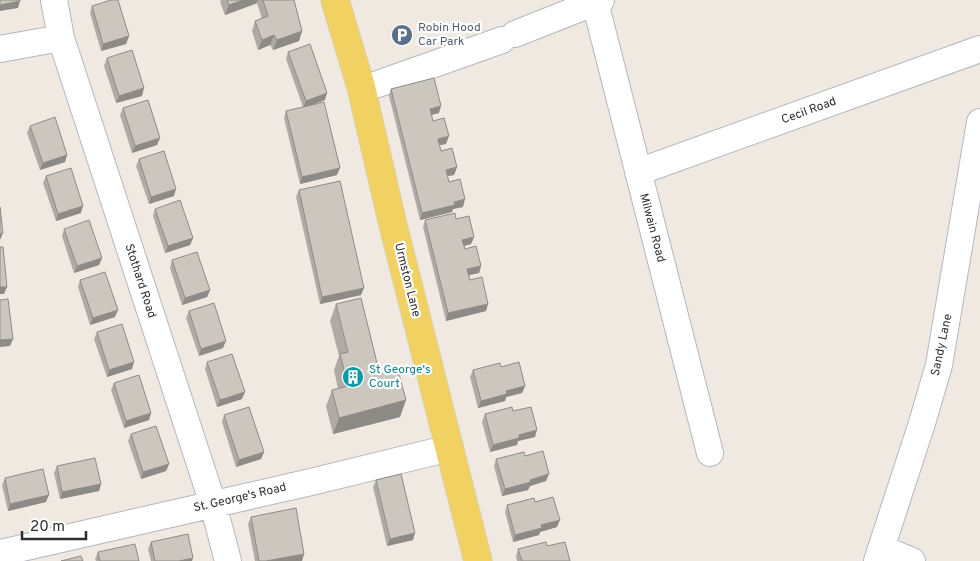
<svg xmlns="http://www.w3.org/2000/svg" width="980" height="561" font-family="Overpass,sans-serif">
  <rect width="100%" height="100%" fill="#efe9e1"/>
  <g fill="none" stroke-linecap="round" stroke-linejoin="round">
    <g stroke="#b4b7c1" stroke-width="28">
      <path id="minor" d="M54,0L61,38L213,504L228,561
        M595,2L710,453
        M515,34L601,0
        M0,49L61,38
        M361,87L375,85L502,40
        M638,172L980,49
        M881,548L912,561
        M0,553L311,482L450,448
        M877,561L922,423L939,365L980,122"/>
    </g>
    <g stroke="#c9c9c9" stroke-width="29">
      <path id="major" d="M335,0L361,87L392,221L478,561"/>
    </g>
    <use href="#minor" stroke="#fff" stroke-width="26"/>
    <use href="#major" stroke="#f2d163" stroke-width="28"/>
  </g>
  <path fill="#afaba4" d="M221,0H294L302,31L299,41L273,50L270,45L258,50L252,31L255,21L262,19L257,3L225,15L220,2Z
    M92,6L129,36L126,44L101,51L90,13Z
    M288,52L325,100L311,105L337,175L300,184L284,118L286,111L303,107L286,59Z
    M107,58L142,96L116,103L104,66Z
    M391,89L439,113L431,115L433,121L446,144L439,145L441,151L457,167L454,175L447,176L449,182L463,207L453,209L452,212L420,220L389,96Z
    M123,108L157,145L132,153L120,115Z
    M30,126L67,155L65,162L40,170L27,133Z
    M139,159L174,196L149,204L136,166Z
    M46,176L81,213L56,221L43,183Z
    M299,190L361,295L320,304L296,197Z
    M155,209L193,238L190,245L165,253L153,216Z
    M456,219L474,237L471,244L464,246L465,249L481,266L479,273L469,275L470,280L486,311L446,321L423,227L425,220Z
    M64,229L102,258L99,265L74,273L62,236Z
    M172,260L210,290L207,297L182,305L170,268Z
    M80,280L115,317L90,325L78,287Z
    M336,304L379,371L400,417L333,434L326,406L332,390L338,389L334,370L339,356L330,321Z
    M189,311L223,348L199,356L186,318Z
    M97,332L132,369L107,377L94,339Z
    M207,362L242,399L217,407L205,369Z
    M501,367L525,386L522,393L506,397L505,401L478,408L470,377L473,370Z
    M114,383L151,413L149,420L124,428L111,390Z
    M513,411L535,437L518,441L517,445L490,452L482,422L485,414Z
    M224,415L264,452L261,459L236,467L222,422Z
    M131,434L169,464L166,471L141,479L128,441Z
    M525,456L546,481L530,486L528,490L502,496L494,466L496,459Z
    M57,466L101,484L99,491L60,499L54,473Z
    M5,478L46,502L8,511L2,485Z
    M376,480L413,540L387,546L373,487Z
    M535,502L557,527L540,532L539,535L513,542L505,512L507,505Z
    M251,517L304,554L302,561H255L248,524Z
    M151,542L192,561H151L148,549Z
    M547,546L570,561H517L516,556L518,549Z
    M98,552L139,561H96L95,559Z"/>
  <path fill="#8e8b86" d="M243,0H258L257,3L225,15L229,5Z
    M20,1L18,8L0,11V5Z
    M302,31L299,41L273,50L277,40Z
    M274,35L270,45L258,50L262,40Z
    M129,36L126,44L101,51L103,44Z
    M144,88L142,96L116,103L119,96Z
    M327,93L325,100L303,108L306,101Z
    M441,106L439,113L427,116L430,109Z
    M449,136L446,144L435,146L438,139Z
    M160,138L157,145L132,153L135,146Z
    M67,155L65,162L40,170L43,163Z
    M457,167L454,175L443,177L446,170Z
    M340,168L337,175L300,184L302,177Z
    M176,189L174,196L149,204L151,197Z
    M465,199L463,207L453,209L452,212L420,220L422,213Z
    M83,206L81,213L56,221L58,214Z
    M3,233L0,240V234Z
    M474,237L471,244L460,247L462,240Z
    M193,238L190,245L165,253L168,246Z
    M102,258L99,265L74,273L77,266Z
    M481,266L479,273L465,276L467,269Z
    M0,287H7L4,294H0Z
    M364,288L361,295L320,304L322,297Z
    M210,290L207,297L182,305L185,298Z
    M488,304L486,311L446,321L448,313Z
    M118,310L115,317L90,325L93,318Z
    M13,339L10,346L0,347V340Z
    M226,341L223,348L199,356L201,349Z
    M134,362L132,369L107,377L109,370Z
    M525,386L522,393L506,397L505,401L478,408L481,401L506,391Z
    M245,392L242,399L217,407L220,400Z
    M406,400L400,417L333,434L339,418Z
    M151,413L149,420L124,428L126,421Z
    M537,430L535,437L518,441L517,445L490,452L493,445L519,435Z
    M264,452L261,459L236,467L239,460Z
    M169,464L166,471L141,479L143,472Z
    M549,474L546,481L530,486L528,490L502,496L505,489L530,480Z
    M101,484L99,491L60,499L62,492Z
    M49,495L46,502L8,511L10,504Z
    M560,520L557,527L540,532L539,535L513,542L515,535L541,525Z
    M415,533L413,540L387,546L390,539Z
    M304,554L302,561H266Z
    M193,558L192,561H179Z"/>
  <path fill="#cbc7bf" stroke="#8e8b86" d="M0,0H20V1L0,5Z
    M111,0H118L129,36L103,44L92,6Z
    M227,0H243L229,5Z
    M263,0H294L302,31L277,40L274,35L262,40L255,21L268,16Z
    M310,44L327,93L306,101L288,52Z
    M132,50L144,88L119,96L107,58Z
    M434,78L441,106L430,109L433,121L444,118L449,136L438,139L441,151L452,148L457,167L446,170L449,182L460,179L465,199L454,202L455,205L422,213L391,89Z
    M148,100L160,138L135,146L123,108Z
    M324,102L340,168L302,177L286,111Z
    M55,117L67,155L43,163L30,126Z
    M164,151L176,189L151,197L139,159Z
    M71,168L83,206L58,214L46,176Z
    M340,181L364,288L322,297L299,190Z
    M180,200L193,238L168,246L155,209Z
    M0,207L3,233L0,234Z
    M455,213L456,219L469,216L474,237L462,240L465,249L476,246L481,266L467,269L470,280L482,277L488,304L448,313L425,220Z
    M89,220L102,258L77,266L64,229Z
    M0,247H3L7,287H0Z
    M197,252L210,290L185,298L172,260Z
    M105,272L118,310L93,318L80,280Z
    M361,298L379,371L397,367L406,400L339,418L332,390L348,386L340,354L348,352L336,304Z
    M8,299L13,339L0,340V300Z
    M214,303L226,341L201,349L189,311Z
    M122,324L134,362L109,370L97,332Z
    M232,354L245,392L220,400L207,362Z
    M519,362L525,386L506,391L507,394L481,401L473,370L500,363L501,367Z
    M139,375L151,413L126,421L114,383Z
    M249,407L264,452L239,460L224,415Z
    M512,407L513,411L531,407L537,430L519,435V438L493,445L485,414Z
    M156,426L169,464L143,472L131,434Z
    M543,451L549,474L530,480L531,482L505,489L496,459L524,452L525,456Z
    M95,458L101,484L62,492L57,466Z
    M43,469L49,495L10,504L5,478Z
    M401,474L415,533L390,539L376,480Z
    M553,497L560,520L541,525L542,528L515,535L507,505L534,498L535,502Z
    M296,508L304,554L266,561H259L251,517Z
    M188,534L193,558L179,561H155L151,542Z
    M546,542L547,546L565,542L570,561H522L518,549Z
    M135,544L139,561H100L98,552Z
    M81,556L83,561H61Z"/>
  <defs>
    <g id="parking-disc" transform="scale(1.125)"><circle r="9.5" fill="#5c6f8a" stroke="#fff"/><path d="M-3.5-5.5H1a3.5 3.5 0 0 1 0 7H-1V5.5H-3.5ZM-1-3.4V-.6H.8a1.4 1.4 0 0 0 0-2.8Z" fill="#fff"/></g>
    <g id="building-disc" transform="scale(1.125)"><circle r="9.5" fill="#0f9aa8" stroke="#fff"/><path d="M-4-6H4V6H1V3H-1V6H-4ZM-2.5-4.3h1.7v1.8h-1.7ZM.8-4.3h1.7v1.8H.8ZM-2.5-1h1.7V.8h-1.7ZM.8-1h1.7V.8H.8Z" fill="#fff"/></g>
  </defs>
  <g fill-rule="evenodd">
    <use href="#parking-disc" x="402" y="35"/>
    <use href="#building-disc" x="353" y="377"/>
  </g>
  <g text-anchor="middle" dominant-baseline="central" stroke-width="4.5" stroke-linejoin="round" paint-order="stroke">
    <g font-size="12" fill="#4e5e75" stroke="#fff" text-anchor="start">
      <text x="418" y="28">Robin Hood<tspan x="418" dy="14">Car Park</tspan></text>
    </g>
    <g font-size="12" fill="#2e2e2e" stroke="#fff">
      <text transform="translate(809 111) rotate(-20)">Cecil Road</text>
      <text transform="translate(652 228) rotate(75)">Milwain Road</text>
      <text transform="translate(407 280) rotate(76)">Urmston Lane</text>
      <text transform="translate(140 281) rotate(72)">Stothard Road</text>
      <text transform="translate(942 345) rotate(-78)">Sandy Lane</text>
      <text transform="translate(240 498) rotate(-13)">St. George's Road</text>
    </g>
    <g font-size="12" fill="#0d838f" stroke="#fff" text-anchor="start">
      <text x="369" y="370">St George's<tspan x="369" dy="14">Court</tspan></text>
    </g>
  </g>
  <path d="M22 531v8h64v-8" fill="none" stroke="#2e2e2e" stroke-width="2.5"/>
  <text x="30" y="531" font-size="15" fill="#2e2e2e" stroke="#ffffff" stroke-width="4" paint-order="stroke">20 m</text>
</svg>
